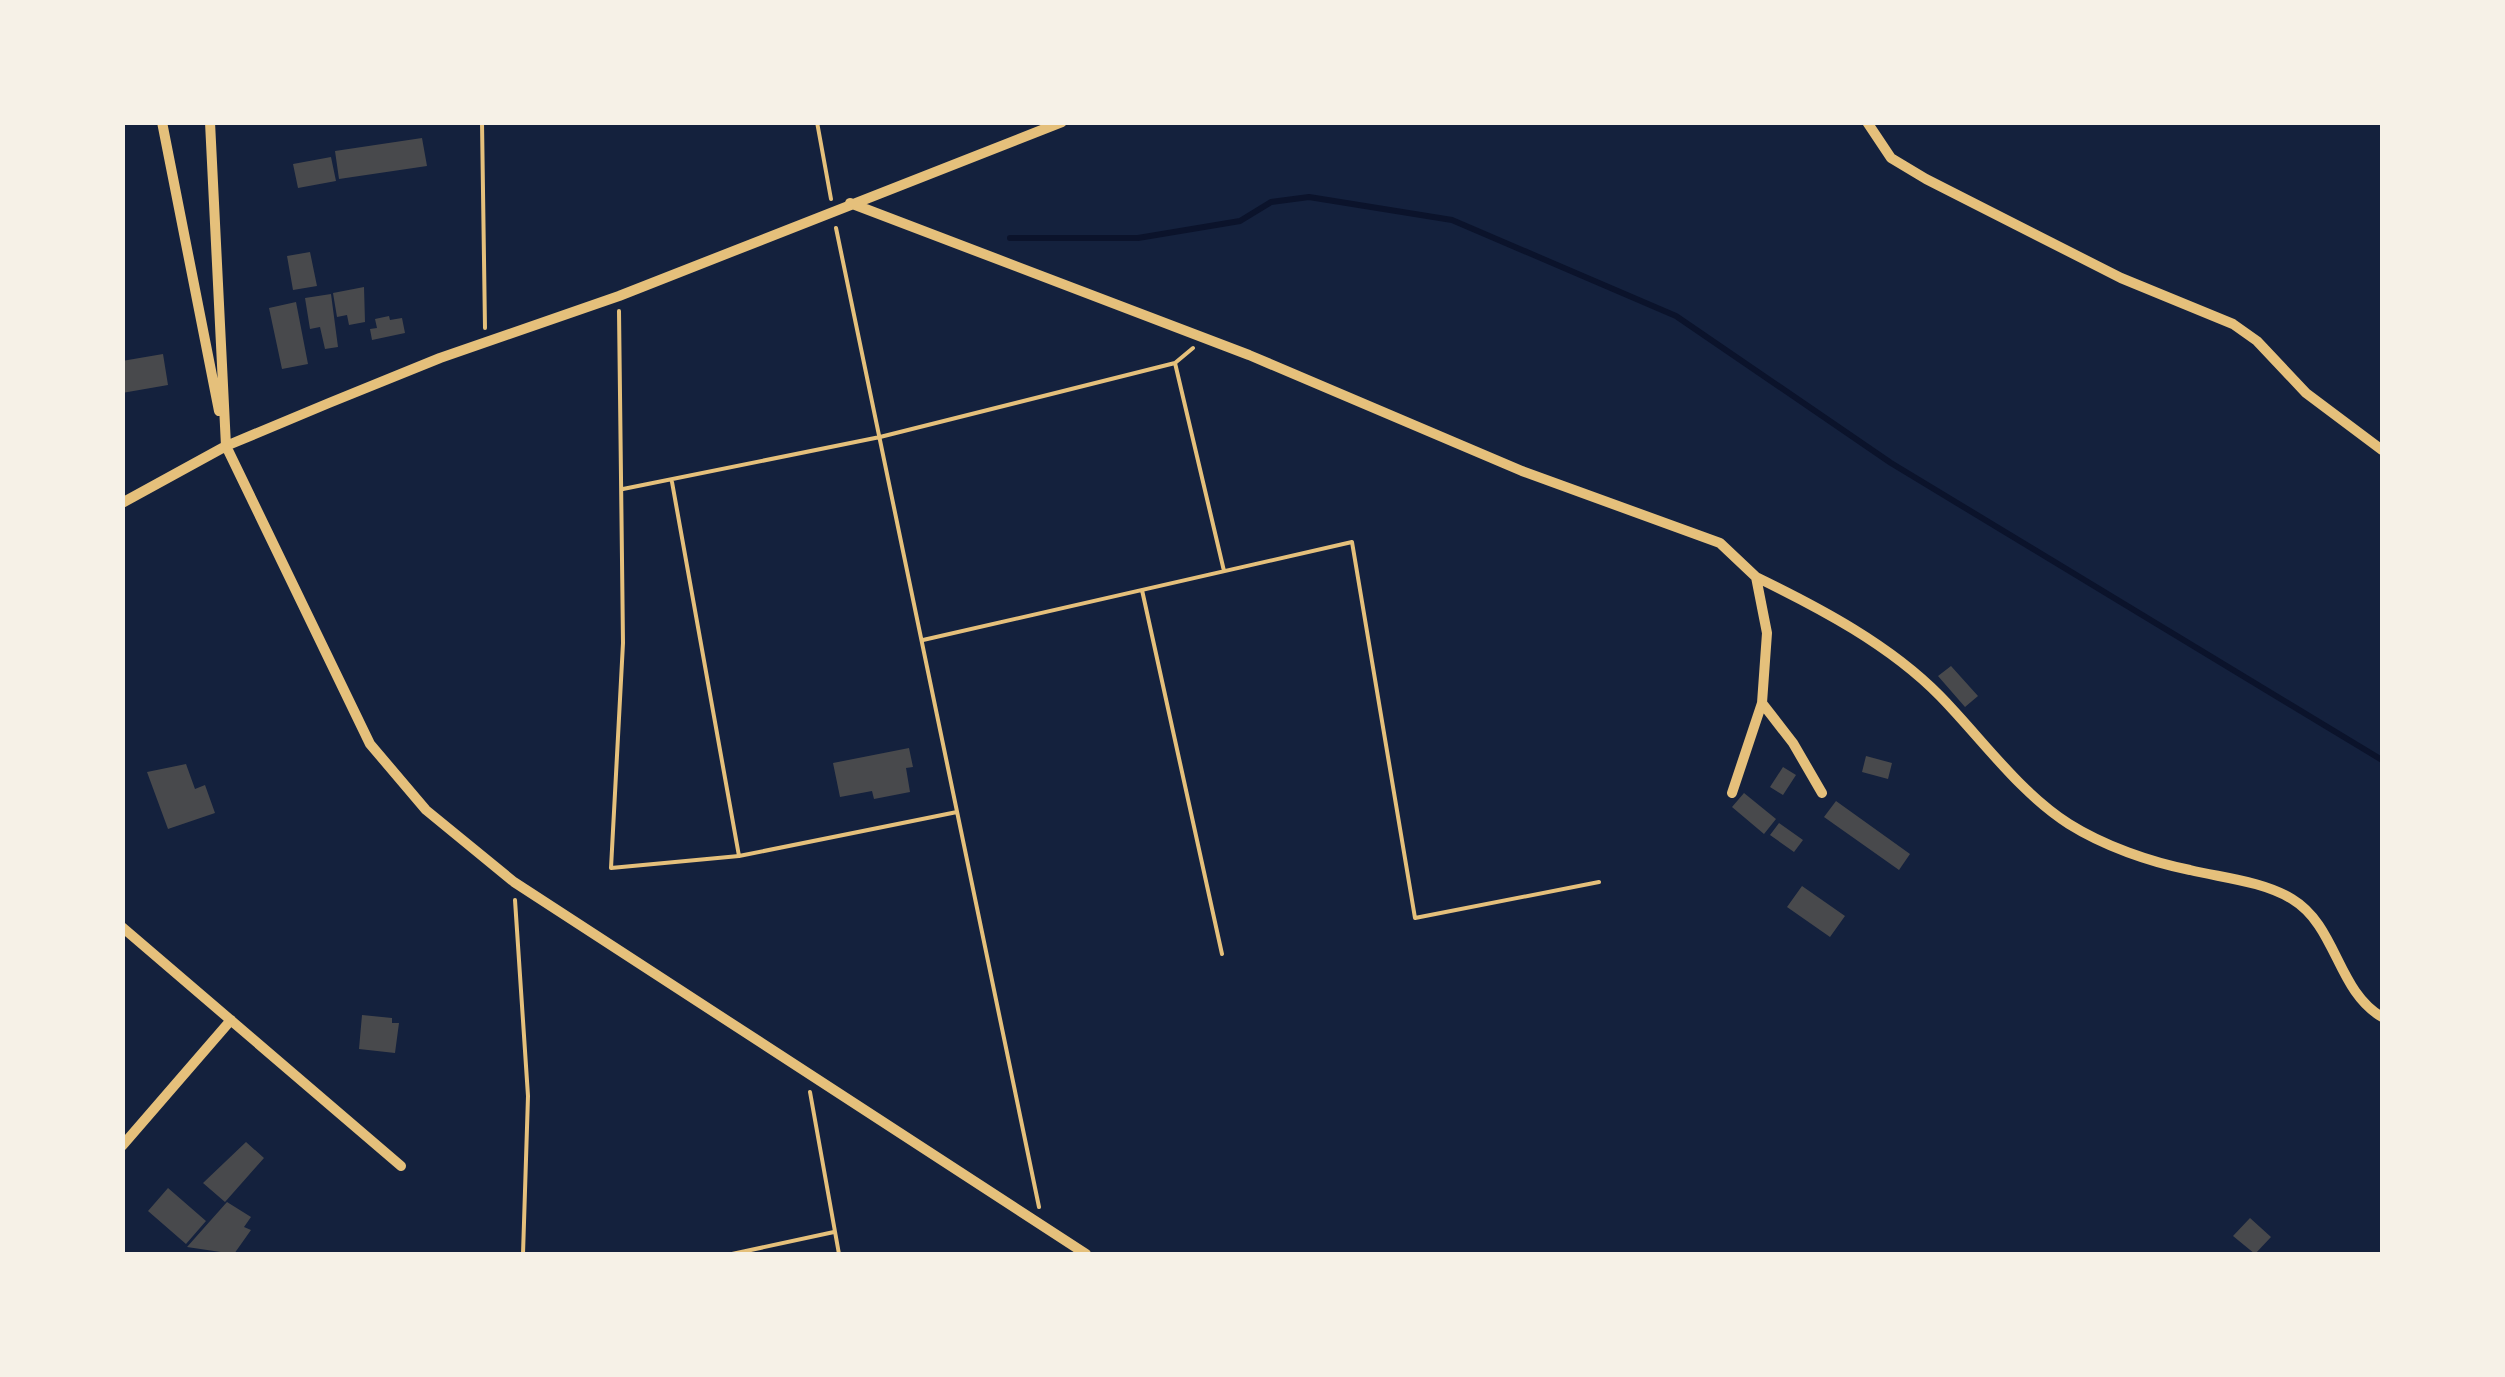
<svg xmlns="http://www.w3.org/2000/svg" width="2505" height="1377" font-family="'Playfair Display',serif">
  <rect width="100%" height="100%" fill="#14213d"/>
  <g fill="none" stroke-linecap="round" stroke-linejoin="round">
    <path stroke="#0b132b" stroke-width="6" d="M1010,238H1138L1240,221L1271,202L1309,197L1452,220L1676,316L1891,463L2382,760"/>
  </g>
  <path fill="#48494c" d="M422,138L427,166L339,179L335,151Z
    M331,157L336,181L298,188L293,164Z
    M310,252L317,286L293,290L287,256Z
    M364,287L365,322L349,325L347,315L337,317L333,293Z
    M331,294L338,347L325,349L320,327L310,329L305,298Z
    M296,302L308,364L282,369L269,308Z
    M389,316L390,320L402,318L405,333L372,340L370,329L377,328L375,319Z
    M163,354L168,385L122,393V361Z
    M1951,666L1978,696L1965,707L1938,676Z
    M909,748L913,767L906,768L910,792L874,799L872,791L840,797L833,763Z
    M1866,756L1892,763L1888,779L1862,772Z
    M186,764L195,789L205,785L215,813L168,829L147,772Z
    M1783,767L1796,775L1783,795L1770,787Z
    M1744,793L1776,819L1764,834L1732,807Z
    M1836,801L1910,854L1899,870L1824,817Z
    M1779,823L1803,840L1794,852L1770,835Z
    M1802,886L1845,916L1830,937L1787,907Z
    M362,1015L392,1018V1023H399L395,1053L359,1049Z
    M246,1142L264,1158L225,1202L203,1183Z
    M168,1188L206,1221L186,1244L148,1211Z
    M227,1202L251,1217L244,1227L251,1230L234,1254L187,1247Z
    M2250,1218L2271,1237L2255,1254L2233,1236Z"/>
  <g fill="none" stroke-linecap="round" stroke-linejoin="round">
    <path stroke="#e5c07b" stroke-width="4" d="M482,122L485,328
      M817,122L831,199
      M836,228L1039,1207
      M619,311L623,643L611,868L739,856L957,812
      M1175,363L1224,571
      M672,482L739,856
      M623,489L880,437L1175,363L1193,348
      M1142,590L1222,954
      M923,640L1352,542L1415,918L1599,882
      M515,900L528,1096L523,1254
      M810,1092L839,1254
      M732,1254L834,1232"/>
    <path stroke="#e5c07b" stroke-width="10" d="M162,122L219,411
      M210,122L226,446L370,744L426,810L514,882L1086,1254
      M1867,122L1891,158L1926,179L2121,278L2233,324L2257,341L2306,393L2382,450
      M850,203L1249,355L1522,471L1720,543L1756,577L1767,633L1762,703L1732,793
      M122,503L226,446L329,403L440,358L619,296L1062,122
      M1756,577C1820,608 1890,645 1940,696C1982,739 2019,792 2069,824C2104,846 2150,862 2190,870C2223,878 2262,881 2292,899C2337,926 2337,991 2382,1017
      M1762,703L1793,743L1822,793
      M122,927L401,1166
      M122,1146L231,1020"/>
  </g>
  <rect width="2505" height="1377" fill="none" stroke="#f6f1e7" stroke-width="250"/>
</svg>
